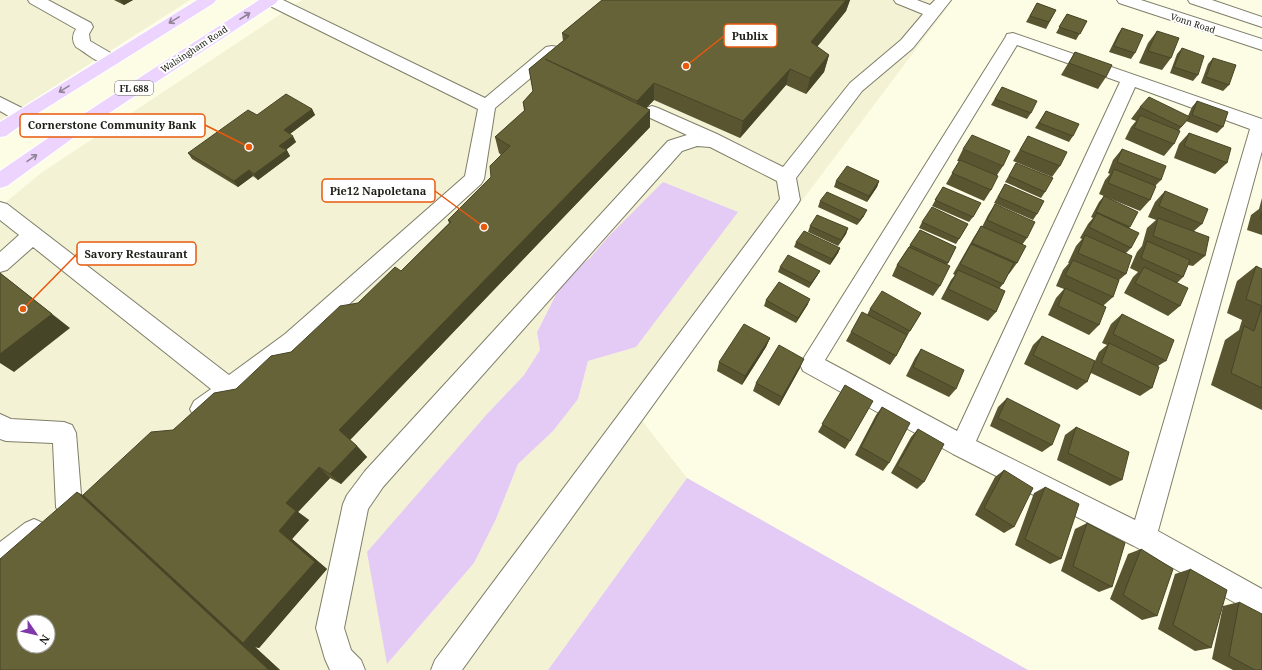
<svg xmlns="http://www.w3.org/2000/svg" width="1262" height="670" font-family="'Noto Serif',serif">
  <rect width="100%" height="100%" fill="#fdfde5"/>
  <path fill="#f3f2d4" fill-rule="evenodd" d="M0,0H190L0,121Z
    M302,0H953L639,417L687,478L548,670H0V207L41,173ZM608,237L636,347L588,361L577,399L553,431L518,464L496,519L474,563L387,664L488,413L524,375L540,350L537,331L565,277L590,258ZM24,622H48V646H24Z"/>
  <path fill="#e3cbf5" d="M663,182L738,212L636,347L588,361L578,399L553,431L518,464L496,519L474,563L387,664L367,552L488,413L524,375L540,350L537,332L565,277L590,258L608,237Z
    M687,478L1028,670H548Z"/>
  <g fill="none" stroke-linecap="round" stroke-linejoin="round">
    <g stroke="#7f7e69" stroke-width="2">
      <path id="minor" d="M28,0H48L91,23L93,27L89,34L90,41L116,56L118,60L116,64C102,68 88,54 76,47C72,41 72,35 76,29L30,3Z
        M262,0H283L485,98L546,47L552,46L558,47L560,51L558,55L495,108L484,179L481,184L301,348L210,417L202,420L194,417L190,409L194,401L211,389L33,247L7,270L0,272V252L19,235L0,220V202L7,204L229,375L285,334L465,176L478,109L264,3Z
        M894,0H917L930,5L935,0H951L913,48L862,91L796,178L800,200L797,205L462,670H431L435,660L780,199L777,181L710,147L697,146L682,151L383,487L368,509L344,628L351,650L361,660L365,670H330L325,659L316,628L343,504L347,495L365,471L668,141L687,135L646,116L643,112L646,108L652,106L658,108L717,134L783,167L850,83L901,40L923,14L896,3Z
        M1117,0H1141L1262,39V50L1119,3Z
        M1188,0H1212L1262,17V27L1190,3Z
        M1013,33L1262,119V151L1158,531L1262,589V618L1134,546L953,454L803,371L800,364L1005,38L1007,34ZM1017,45L1120,82L957,431L825,360ZM1135,87L1250,129L1135,520L976,441Z
        M0,97L28,111L31,115L28,119C17,123 9,116 0,111Z
        M0,414L11,419L64,422L72,425L76,433L82,507L78,516L69,519L60,516L56,507L53,443L6,441L0,439Z
        M34,519L43,523L47,532L43,541L9,567L0,571V542L25,523Z"/>
    </g>
    <g stroke="#fff" stroke-width="2">
      <path id="major" d="M197,0H216L214,3L35,115L6,136L0,137V122Z
        M259,0H278L276,3L88,127L7,186L0,188V171L76,119Z"/>
    </g>
    <use href="#minor" fill="#fff" fill-rule="evenodd"/>
    <use href="#major" fill="#ecd4fe" fill-rule="evenodd"/>
  </g>
  <path fill="#585530" d="M114,0H133L124,5Z
    M602,0H850L846,11L817,47L829,55L824,72L806,94L786,85L740,138L654,100L646,108L650,110V127L350,440L357,446L367,457L341,484L330,478L298,512L309,520L292,539L327,569L259,648L255,647L280,670H0L83,495L173,430L236,389L291,352L401,271L449,223L448,220L491,177L501,155L499,153L495,137L524,111L523,102L533,91L529,69L563,41L562,33Z
    M1037,3L1056,10L1046,29L1026,22Z
    M1067,14L1087,21L1076,40L1056,33Z
    M1122,28L1135,53L1131,59L1109,52L1118,34Z
    M1157,31L1171,58L1162,70L1139,63L1148,43Z
    M1182,48L1198,75L1193,81L1170,73L1177,54Z
    M1075,52L1106,77L1098,89L1061,75Z
    M1213,58L1229,85L1223,91L1201,83L1208,64Z
    M1002,87L1031,113L1027,119L991,105Z
    M1197,101L1223,127L1217,133L1186,121L1179,130L1174,144L1164,156L1125,139L1131,127L1136,121L1131,119L1140,107L1188,116L1192,107Z
    M312,109L315,115L290,134L296,142L286,150L290,156L258,180L253,176L238,187L192,159L188,153L257,115Z
    M1046,111L1073,136L1069,142L1035,128Z
    M1189,133L1227,163L1215,174L1174,158L1179,144Z
    M1028,136L1060,166L1052,177L1013,161Z
    M963,149L1003,166L997,175L991,190L984,201L946,184L959,161H957Z
    M1122,149L1161,180L1155,186L1150,200L1140,211L1099,194L1105,180L1110,174L1108,173L1113,160Z
    M1016,163L1045,192L1041,198L1005,182Z
    M836,181H879L877,187L867,202L834,187Z
    M1005,184L1037,214L1033,220L994,203Z
    M943,187L973,217L969,222L932,206Z
    M1165,191L1202,224L1194,231L1205,256L1193,266L1188,265L1183,277L1177,283L1180,306L1168,316L1124,293L1133,277L1138,272L1130,268L1137,252L1142,246L1147,228L1156,220L1148,217L1155,202Z
    M1104,196L1130,227L1129,228L1131,248L1126,253V274L1119,280L1113,297L1104,305L1099,325L1089,335L1048,315L1056,298L1064,289L1056,286L1063,270L1069,263H1068L1076,246L1082,239L1080,238L1088,224L1093,218L1091,217L1099,202Z
    M1262,198V235L1247,230L1251,215L1259,209Z
    M820,201L864,216L857,225L818,207Z
    M995,204L1027,238L1022,245L1017,263L1009,274L1008,273L1003,284L999,289L996,312L988,321L941,299L951,280L955,275L953,274L974,237L981,226L982,227L988,215Z
    M922,222L968,224L956,244L919,228Z
    M810,226L848,228L846,234L838,246L808,232Z
    M920,230L956,247L947,265L940,286L933,296L892,276L897,265Z
    M796,242L840,248L838,253L830,265L794,247Z
    M1256,266L1262,269V410L1211,385L1225,340L1239,330L1242,320L1227,313L1237,281Z
    M780,267L820,271L817,276L809,288L778,272Z
    M766,300L808,304L796,323L764,306Z
    M870,309L921,313L907,336L896,356L890,365L846,341L851,332L867,315Z
    M1122,314L1166,361L1158,366L1152,388L1140,396L1091,373L1087,382L1077,390L1024,364L1033,345L1042,336L1095,361L1099,352L1107,345L1102,343L1111,324Z
    M770,338L766,347L742,385L717,371L719,362Z
    M921,349L956,389L949,397L906,376L915,358Z
    M800,368L779,406L753,391L756,383Z
    M845,385L850,441L845,449L818,432Z
    M1007,398L1052,445L1042,452L990,426L998,407Z
    M882,407L889,463L883,471L855,455L876,415Z
    M1076,427L1122,480L1110,486L1057,460L1065,435Z
    M918,429L924,482L917,489L891,473L911,437Z
    M1004,470L1014,527L1004,533L975,515L995,477Z
    M1045,487L1061,559L1050,564L1015,545L1034,493Z
    M1087,523L1112,587L1099,592L1061,571L1075,529Z
    M1141,549L1157,616L1142,620L1110,599L1128,554Z
    M1190,569L1211,648L1195,651L1158,629L1175,574Z
    M1239,602L1262,670H1233L1212,659L1223,606Z"/>
  <path fill="#474527" d="M120,0H133L124,5Z
    M846,0H850L846,11L807,59L811,42Z
    M829,55L824,72L806,94L810,78Z
    M790,69L786,85L740,138L743,121Z
    M654,83V100L637,118V101Z
    M312,109L315,115L287,136L284,130Z
    M650,110V127L349,441L339,430Z
    M293,136L296,142L283,152L279,146Z
    M287,150L290,156L258,180L254,174Z
    M249,170L253,176L238,187L234,181Z
    M879,181L877,187L867,202L869,196Z
    M867,210L864,216L857,225L860,220Z
    M848,228L846,234L838,246L841,240Z
    M840,248L838,253L830,265L832,259Z
    M820,271L817,276L809,288L811,283Z
    M0,273L70,328L14,372L0,363Z
    M810,299L808,304L796,323L798,318Z
    M770,338L766,347L742,385L745,376Z
    M804,359L800,368L779,406L782,397Z
    M357,446L367,457L341,484L330,474Z
    M319,467L330,478L298,512L309,520L292,539L327,569L259,648L255,647L280,670H269L77,492L97,502L279,531L286,503Z"/>
  <path fill="#666338" stroke="#474527" fill-rule="evenodd" d="M602,0H846L811,42L829,55L810,78L790,69L743,121L654,83L637,101L545,59L650,110L339,430L357,446L330,474L319,467L286,503L296,511L279,531L315,562L243,643L83,495L151,432L173,430L214,393L236,389L271,356L291,352L340,306L358,303L395,267L401,271L451,222L448,220L491,177L490,166L510,146L495,137L525,110L523,102L533,91L529,69L569,36L562,33Z
    M1037,3L1056,10L1049,22L1030,16Z
    M1067,14L1087,21L1080,34L1059,27Z
    M1122,28L1143,35L1135,53L1114,46Z
    M1157,31L1179,38L1171,58L1148,51Z
    M1182,48L1204,56L1198,75L1174,67Z
    M1075,52L1112,65L1106,77L1069,63Z
    M1213,58L1236,65L1229,85L1206,77Z
    M1002,87L1037,101L1031,113L995,99Z
    M286,94L312,109L284,130L293,136L279,146L287,150L254,174L249,170L234,181L188,153L248,110L257,115Z
    M1149,97L1190,117L1181,127L1140,107Z
    M1197,101L1228,112L1223,127L1192,115Z
    M1046,111L1079,124L1073,136L1039,123Z
    M1140,115L1180,131L1174,144L1134,128Z
    M1189,133L1231,148L1227,163L1184,146Z
    M972,135L1010,151L1003,166L963,149Z
    M1028,136L1067,152L1060,166L1020,150Z
    M1122,149L1166,166L1161,180L1117,162Z
    M960,160L998,176L991,190L952,173Z
    M1016,163L1053,178L1045,192L1009,176Z
    M847,166L879,181L869,196L836,181Z
    M1114,169L1156,186L1150,200L1108,183Z
    M1005,184L1044,201L1037,214L998,197Z
    M943,187L981,203L973,217L935,200Z
    M1165,191L1208,209L1202,224L1159,206Z
    M827,192L867,210L860,220L820,201Z
    M1104,196L1138,212L1130,227L1096,212Z
    M995,204L1035,222L1027,238L987,220Z
    M932,207L968,224L959,239L922,222Z
    M1262,212V220L1260,219Z
    M1097,213L1139,233L1131,248L1089,227Z
    M817,215L848,228L841,240L810,226Z
    M1158,218L1209,237L1205,256L1153,236Z
    M981,226L1026,246L1017,263L972,243Z
    M920,230L956,247L948,263L910,245Z
    M804,231L840,248L832,259L796,242Z
    M1085,235L1132,256L1126,274L1078,253Z
    M1147,241L1190,260L1183,277L1141,258Z
    M971,244L1014,263L1003,284L960,264Z
    M909,247L950,266L940,286L897,265Z
    M788,255L820,271L811,283L780,267Z
    M1073,260L1119,280L1113,297L1065,275Z
    M1256,266L1262,269V388L1231,373L1244,326L1254,331L1262,306L1246,299Z
    M1144,267L1188,288L1180,306L1135,283Z
    M958,270L1005,291L996,312L948,289Z
    M0,273L52,314L0,354Z
    M779,282L810,299L798,318L766,300Z
    M1065,288L1106,307L1099,325L1058,306Z
    M882,291L921,313L910,331L870,309Z
    M862,312L907,335L896,356L851,332Z
    M1122,314L1174,340L1166,361L1113,334Z
    M744,324L770,338L745,376L719,362Z
    M1042,336L1095,361L1087,382L1033,355Z
    M1109,343L1159,367L1152,388L1101,363Z
    M779,345L804,359L782,397L756,383Z
    M921,349L964,370L956,389L913,367Z
    M845,385L873,401L850,441L822,424Z
    M1007,398L1060,425L1052,445L998,418Z
    M882,407L910,423L889,463L861,447Z
    M1076,427L1129,452L1122,480L1068,453Z
    M918,429L944,444L924,482L897,466Z
    M1004,470L1033,488L1014,527L984,508Z
    M1045,487L1079,504L1061,559L1025,539Z
    M77,492L269,670H0V559ZM24,622H48V646H24Z
    M1087,523L1125,543L1112,587L1073,566Z
    M1141,549L1173,569L1157,616L1123,595Z
    M1190,569L1227,590L1211,648L1173,625Z
    M1239,602L1262,614V670H1255L1229,656Z"/>
  <defs><path id="oneway-shaft" d="M-6 0H5M1.5-3L5.5 0L1.5 3" fill="none" stroke-width="1.6" stroke-linecap="round" stroke-linejoin="round"/></defs>
  <g stroke="#918397">
    <use href="#oneway-shaft" transform="translate(245 16) rotate(-33)"/>
    <use href="#oneway-shaft" transform="translate(174 20) rotate(149)"/>
    <use href="#oneway-shaft" transform="translate(64 89) rotate(148)"/>
    <use href="#oneway-shaft" transform="translate(32 158) rotate(-35)"/>
  </g>
  <g text-anchor="middle" dominant-baseline="central" stroke-width="4" stroke-linejoin="round" paint-order="stroke">
    <g font-size="9" fill="#212119" stroke="#fff">
      <text transform="translate(1193 23) rotate(18)">Vonn Road</text>
      <text transform="translate(194 49) rotate(-33)">Walsingham Road</text>
    </g>
    <rect fill="#fff" stroke="#64645e" stroke-width="1" x="115" y="81" width="38" height="14" rx="3"/>
    <g font-size="9" font-weight="bold" fill="#212119">
      <text x="134" y="88">FL 688</text>
    </g>
  </g>
  <path fill="none" stroke="#e8590c" stroke-width="1.5" d="M686 66L724 36M249 147L205 125M484 227L435 191M23 309L77 254"/>
  <g fill="#e8590c" stroke="#fff" stroke-width="1.5">
    <circle cx="686" cy="66" r="4"/>
    <circle cx="249" cy="147" r="4"/>
    <circle cx="484" cy="227" r="4"/>
    <circle cx="23" cy="309" r="4"/>
  </g>
  <g fill="#fff" stroke="#e8590c" stroke-width="1.5">
    <rect x="724" y="24" width="53" height="23" rx="4"/>
    <rect x="20" y="114" width="185" height="23" rx="4"/>
    <rect x="322" y="179" width="113" height="23" rx="4"/>
    <rect x="77" y="242" width="119" height="23" rx="4"/>
  </g>
  <g font-size="11" text-anchor="middle" font-weight="bold" fill="#212119">
    <text x="750" y="40">Publix</text>
    <text x="112" y="129">Cornerstone Community Bank</text>
    <text x="378" y="195">Pie12 Napoletana</text>
    <text x="136" y="258">Savory Restaurant</text>
  </g>
  <g transform="translate(36 634) rotate(124)"><circle r="19" fill="#ffffff" stroke="#a6a6a3"/>
  <path d="M0-3L7 15L0 10L-7 15Z" fill="#8037aa"/>
  <text y="-6" font-size="11" font-weight="bold" text-anchor="middle" fill="#212119">N</text>
  </g>
</svg>
